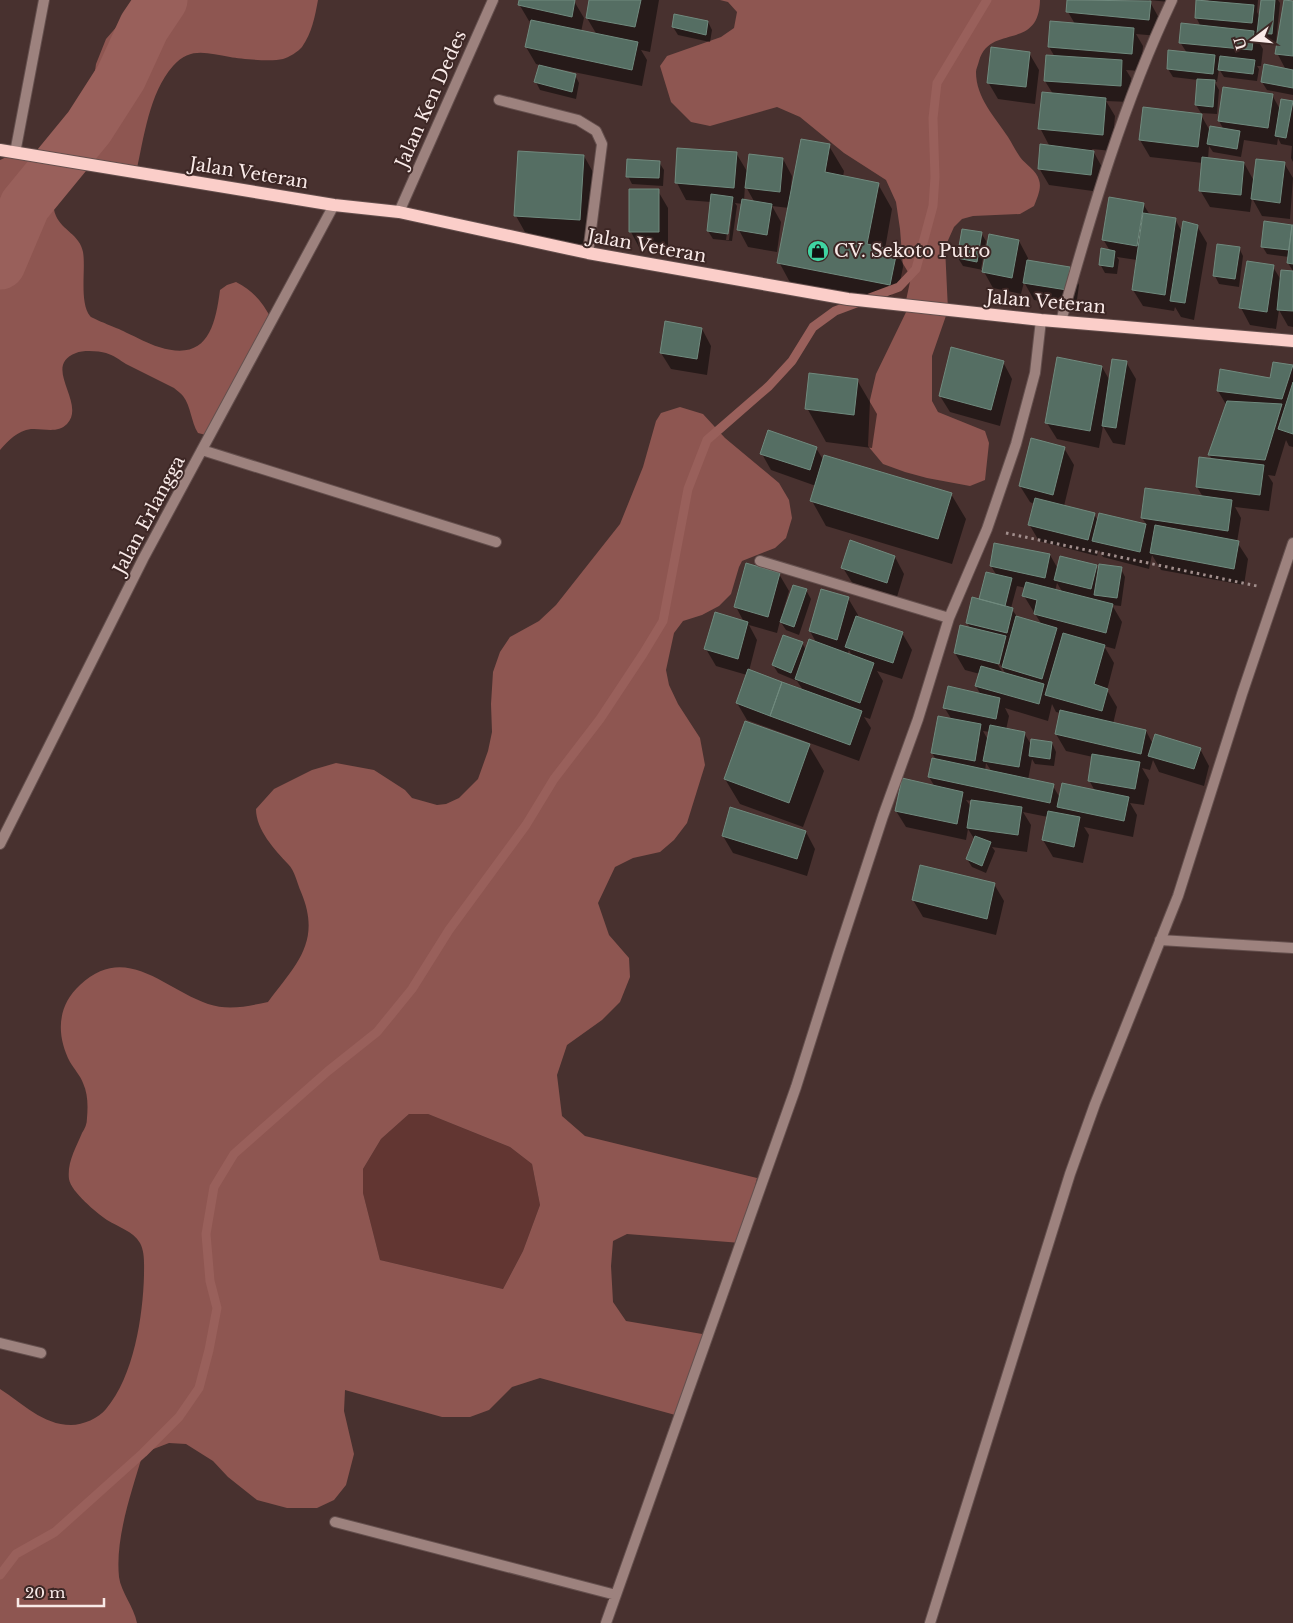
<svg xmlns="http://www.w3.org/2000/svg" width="1293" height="1623" font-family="'Libre Baskerville',serif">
  <rect width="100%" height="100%" fill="#48312f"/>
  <path fill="#623632" d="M409,1114H428L510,1147L532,1164L540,1205L523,1251L503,1289L380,1260L363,1193V1169L381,1139Z"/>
  <path fill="#8e5651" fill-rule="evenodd" d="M132,0H318C315,16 312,33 302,47C299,51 288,58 283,59C271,62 242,59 230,57C208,54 191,46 173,66C149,93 144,138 136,173L52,159C53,164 55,169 55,174C56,188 50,203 56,216C62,230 80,235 83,252C86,269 79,302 90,316C92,319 121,329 127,333C137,337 148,344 159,347C206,362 215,329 220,290L227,285L236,282C254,291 263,303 272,320L210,436L198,433C191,422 191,406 183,396C181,393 177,391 174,388C158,380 142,372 126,364C120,360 113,355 106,353C99,351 83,350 76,353C41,366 87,403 67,424C57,434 43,428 31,429C17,431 9,440 0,450V160L15,153L53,159L77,129L90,105L96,64L106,39L126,16Z
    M720,0H1040C1039,52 990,23 979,61C978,65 976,69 976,72C976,98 995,117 1008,137C1012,143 1015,150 1020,157C1025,164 1037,171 1039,180C1042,188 1037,198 1034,206L1020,214L973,216L962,219L954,227L945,247L948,310L932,356V401L938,412L985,431L989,443L985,480L970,486L927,478L905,472L883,464L868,446L870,400L876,374L909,306L883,303L899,287L903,267L900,229L896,202L886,180L844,153L800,117L777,107L710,126L691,122L671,102L660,66L667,56L721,37L734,28L737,12L728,2Z
    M680,407L703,414L725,438L779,483L789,500L792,518L786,538L775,548L742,561L739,567L731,594L719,606L702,615L683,621L674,633L666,670L669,685L678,704L700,738L705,765L687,823L674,840L660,852L633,858L615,867L598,903L609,935L629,958L630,977L620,1002L602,1020L567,1045L557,1075L562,1116L585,1136L757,1178L741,1243L627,1234L613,1241L611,1266L613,1302L626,1321L708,1335L679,1416L540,1378L512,1387L489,1410L470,1417H442L345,1390L344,1411L354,1454L346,1485L334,1500L317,1508H287L257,1500L228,1477L213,1461L186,1444L169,1443L143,1453C132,1491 115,1537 119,1577C121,1592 134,1607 137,1623H0V1389C22,1403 43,1425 71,1425C83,1425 99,1418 106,1409C134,1376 143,1316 144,1275C144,1265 145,1252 140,1243C133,1231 118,1227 107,1220C97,1213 71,1192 69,1179C67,1162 76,1148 82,1133C85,1128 87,1124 87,1118C88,1106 88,1094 83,1083C80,1075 74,1069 70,1062C56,1035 57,1006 80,985C126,942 164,989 208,1004C229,1011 248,1006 268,1002C296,964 322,942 301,892C297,883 295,871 288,864C275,850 256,830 256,809L274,789L312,770L336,763L374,770L405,790L412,798L437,805L446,804L459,798L478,779L488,751L492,732L491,704L493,672L500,652L510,637L539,621L556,605L620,524L643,467L656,421L661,413ZM409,1114H428L510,1147L532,1164L540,1205L523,1251L503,1289L380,1260L363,1193V1169L381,1139Z"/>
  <path fill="#0007" fill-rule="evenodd" d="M520,0L574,1L584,18L581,32L597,35L587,18L590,0H659L650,52L641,50L647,60L642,86L554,68L553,70L575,75L579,83L576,99L540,90L536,82L540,65L536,64L526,47L532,22L529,21L519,4Z
    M1069,0H1169V2L1149,0L1160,20L1158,36L1136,34L1143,46L1141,71L1126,70L1131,78L1130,102L1106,101L1115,116L1112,151L1092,149L1103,169L1100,192L1049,185L1039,168L1050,147L1040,128L1053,94L1045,81L1055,57L1049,47L1075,24L1068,12Z
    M1208,0H1258L1257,12L1260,18L1262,0H1278L1280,3L1276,42L1257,39L1263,49L1261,66H1257L1259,69L1257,81L1224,77L1219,69L1217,82L1214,81L1219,90L1217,114L1201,113L1196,105L1198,80L1173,77L1168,69L1187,53L1180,42L1201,27L1196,17L1210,2Z
    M1293,3V95L1267,90L1262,82L1286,70L1277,53Z
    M708,22L712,30L710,42L678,35L673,27Z
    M1029,53L1039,70L1035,104L998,99L988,82Z
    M1224,88L1272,95L1281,111L1292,102L1293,104V162L1291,158L1292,146L1281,144L1278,138L1277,145L1244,140L1241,157L1213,152L1209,146L1208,159L1244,163L1254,181L1284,163L1293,178L1290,219L1262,216L1252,198L1250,212L1210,207L1200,190L1203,163L1150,157L1140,140L1201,115L1210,131L1224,130L1219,121Z
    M829,146L844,171L843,177L878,184L892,209L885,249L896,252L911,277L904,310L793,288L779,262L789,208L772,206L781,222L777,252L748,247L739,230L743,204L735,203L737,206L732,241L713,239L708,231L711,202L686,200L677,183L736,153L748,173L783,159L792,176L791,187L793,188ZM745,185L755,203L744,201ZM731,204H733L729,240H726Z
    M584,156L598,181L594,245L530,241L516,216Z
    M659,162L664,170L663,186L632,184L628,176Z
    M658,191L668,208V249H640L631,232Z
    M1143,204L1150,215L1175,219L1182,232L1197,226L1207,243L1194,320L1181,317L1175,307L1174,311L1143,306L1133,290L1137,260L1117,257L1119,260L1117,274L1105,273L1100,264L1110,251L1103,239Z
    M1293,226V271L1288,263L1289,257L1267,254L1262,246Z
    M981,233L986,241L981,269L984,270L1019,241L1028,258V261L1070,268L1079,285L1076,307L1034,300L1024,282L1021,294L993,288L983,270L963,266L958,258Z
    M1239,248L1243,256L1239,287L1219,284L1215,276Z
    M1273,267L1281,280L1293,272V327L1288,326L1279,310L1276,329L1250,325L1241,308Z
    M702,329L711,346L707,375L671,369L661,353Z
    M1003,362L1012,379L1000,426L950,412L940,396Z
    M1126,362L1136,379L1125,445L1113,443L1103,426L1099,448L1057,439L1047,423L1102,367L1110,381Z
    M1274,363L1293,367V447L1289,446L1286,440L1275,476L1268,475L1273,483L1269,511L1235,507L1241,518L1237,542L1248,559L1244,585L1161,570L1152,555L1149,569L1103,557L1099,550L1097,556L1039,541L1029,524L1034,504L1030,502L1020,486L1064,448L1074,465L1064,506L1094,514L1098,521L1099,514L1147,525L1142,518L1203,497L1197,487L1200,459L1213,460L1209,455L1227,406L1218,391L1271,379Z
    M857,380L877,414L872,448L826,442L807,408Z
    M816,448L824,461L951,494L966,519L952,564L826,526L812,501L816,486L771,470L762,454Z
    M1050,555L1058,569L1096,566L1099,571L1121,569L1125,577L1121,606L1112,605L1122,622L1115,649L1104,646L1114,663L1107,690L1117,707L1113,724L1146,731L1153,744L1200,749L1209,766L1204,786L1159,772L1153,760L1150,770L1142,768L1149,780L1144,805L1130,803L1137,815L1133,837L1084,827L1089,835L1083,863L1053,857L1043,840L1048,817L1023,812L1031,825L1027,852L992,847L995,851L986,873L972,867L967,859L975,840L968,829L966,840L906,827L896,811L935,787L929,777L937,761L932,753L952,720L944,707L981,695L976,686L980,674L965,670L955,653L971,629L967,623L997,576L991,566ZM1057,583L1063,593L1055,591ZM1017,586L1026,588L1024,596L1042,625L1018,618L1011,608ZM997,658L1005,673H1003L995,660ZM1052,704L1056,712L1061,713L1056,734L1066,751L1093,757L1089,780L1095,791L1060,798L1053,786L1028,780L1032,759L1035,764L1054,766L1056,752L1052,743L1032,746L1024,733L1006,730L1009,716L1005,708L1048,721ZM983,731L990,732L988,740ZM986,763L992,772L985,771ZM966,800L972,801L971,808L969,804Z
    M895,557L904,574L896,600L853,584L843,568Z
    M779,574L789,591L783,611H785L806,590L811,599L799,635L786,630L780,621L777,633L749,625L757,640L749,671L803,690L797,681L778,673L773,665L802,643L806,650L817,644L810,631L848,598L858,615L857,617L902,633L912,650L902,679L877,671L883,681L870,719L864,717L871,728L859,761L747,720L737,703L747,675L716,666L706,649L744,622L736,607ZM849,650L852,656L847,655Z
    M808,744L824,771L803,827L740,804L725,779Z
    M806,832L815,849L807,876L733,853L723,836Z
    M994,884L1004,901L996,935L923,917L913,900Z"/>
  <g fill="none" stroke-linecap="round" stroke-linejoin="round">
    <path stroke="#99605b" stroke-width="9" d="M0,1575L16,1554L55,1532L143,1453L179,1417L199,1388L209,1350L217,1308L210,1281L206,1234L214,1187L234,1154L328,1071L377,1032L412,989L449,930L526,825L554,779L600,719L643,654L663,621L688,489L707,440L769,386L792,361L813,327L835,311L899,287L916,269L933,206L935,177L933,118L937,83L987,0"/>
    <path stroke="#99605b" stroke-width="51" d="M0,264L25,205L89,127L121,77L144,27L162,0"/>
  </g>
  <path fill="#556e63" stroke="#708a7e" d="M519,0H575L572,17L518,5Z
    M589,0H641L635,27L586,18Z
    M1067,0L1151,1L1149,20L1066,12Z
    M1196,0L1254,5L1252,23L1195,18Z
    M1261,0H1275L1272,34L1257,33Z
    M1284,0L1293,1V56L1275,54Z
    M674,14L708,21L706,35L672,27Z
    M531,20L638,42L632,70L525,47Z
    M1050,21L1134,28L1132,54L1048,47Z
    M1181,23L1254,31L1252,50L1179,43Z
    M991,47L1030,52L1026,87L987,83Z
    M1168,50L1215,55L1213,74L1167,69Z
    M1046,55L1122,60L1121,86L1044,81Z
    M1220,56L1255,60L1253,74L1218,70Z
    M1264,64L1293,70V88L1261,82Z
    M539,65L576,74L572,92L534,82Z
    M1197,79L1215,80L1213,107L1195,105Z
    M1223,87L1273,94L1268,128L1218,121Z
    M1042,92L1106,98L1103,135L1038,129Z
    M1281,99L1293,101L1286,138L1275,136Z
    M1143,107L1202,114L1198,147L1139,140Z
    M1210,126L1240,131L1237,149L1207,144Z
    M801,139L830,144L825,172L879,183L867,244L897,251L890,285L777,263Z
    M1040,144L1094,151L1091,175L1038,169Z
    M677,148L737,152L734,188L675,183Z
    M518,151L584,155L580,220L514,216Z
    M749,154L783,158L780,192L745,188Z
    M1202,157L1244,162L1241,195L1199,191Z
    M627,159L660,161L659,178L626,177Z
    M1256,159L1285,162L1280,203L1251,199Z
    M629,189H659V232H629Z
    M711,194L733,197L728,234L707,231Z
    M1109,197L1144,203L1137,246L1102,240Z
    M742,199L772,204L767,235L737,230Z
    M1143,213L1176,218L1165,295L1132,290Z
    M1183,221L1198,225L1185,303L1170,301Z
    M1264,221L1292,225L1289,250L1261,247Z
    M1292,225H1293V264L1287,263Z
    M962,229L982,232L977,262L957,258Z
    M989,234L1019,240L1012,278L982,272Z
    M1217,244L1240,247L1235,279L1213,276Z
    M1101,248L1115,251L1113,267L1099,265Z
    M1027,260L1070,267L1067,290L1023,283Z
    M1247,261L1274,265L1267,312L1239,308Z
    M1281,270L1293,271V311L1277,310Z
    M665,321L702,328L697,359L660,353Z
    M951,347L1004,361L991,410L939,396Z
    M1057,357L1102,366L1090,431L1045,423Z
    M1112,359L1127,361L1116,428L1102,426Z
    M1273,362L1293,365L1282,399L1217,391L1220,369L1270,378Z
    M809,373L858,379L854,415L805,409Z
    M1293,382V434L1278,429Z
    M1227,401L1282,404L1265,460L1208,455Z
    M768,430L817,447L810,470L760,454Z
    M1031,438L1065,447L1053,495L1019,486Z
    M824,455L952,493L938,539L810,501Z
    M1199,457L1264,465L1260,495L1196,487Z
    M1145,488L1232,500L1228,531L1141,518Z
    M1035,498L1095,513L1088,540L1028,525Z
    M1099,513L1146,524L1140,552L1092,541Z
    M1155,525L1239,541L1234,569L1150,553Z
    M850,540L895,556L887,583L841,568Z
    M994,543L1050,554L1045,578L990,566Z
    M1060,556L1097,565L1091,589L1054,580Z
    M746,563L780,573L768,617L734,607Z
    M1099,564L1122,567L1117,598L1094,595Z
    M986,572L1012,578L1005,606L979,599Z
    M1026,582L1113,604L1106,633L1034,614L1037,600L1022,596Z
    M793,585L807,589L794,627L780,622Z
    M821,589L849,597L837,640L809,631Z
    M972,597L1013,608L1007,633L966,623Z
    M715,612L748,622L738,659L704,649Z
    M856,616L903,632L893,663L845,647Z
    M1016,616L1057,628L1042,679L1002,667Z
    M960,625L1006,636L999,664L954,653Z
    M1063,633L1105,645L1094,684L1108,689L1102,711L1045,695Z
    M783,635L803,642L791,673L772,665Z
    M809,639L874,663L860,703L795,679Z
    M981,666L1044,684L1039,704L975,686Z
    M748,669L782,682L770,716L736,703Z
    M782,682L862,711L850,745L770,716Z
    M948,686L1000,698L996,719L943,708Z
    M1060,710L1146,730L1141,754L1055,734Z
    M938,716L981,724L975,761L931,753Z
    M745,721L810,744L789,803L724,779Z
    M990,725L1025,732L1019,767L983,761Z
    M1155,734L1201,748L1194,769L1148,756Z
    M1031,739L1052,742L1050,759L1029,756Z
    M1092,754L1140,762L1135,789L1088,781Z
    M932,758L1054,784L1050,803L928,777Z
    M902,778L963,792L957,824L895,811Z
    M1062,783L1129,797L1124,821L1057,807Z
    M971,800L1022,807L1018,835L967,828Z
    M730,807L806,831L797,859L722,836Z
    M1048,811L1080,817L1074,847L1042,840Z
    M975,836L991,842L982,866L966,859Z
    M920,865L995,883L987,919L912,900Z"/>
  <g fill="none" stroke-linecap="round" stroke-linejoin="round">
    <g stroke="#644f4d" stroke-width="12">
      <path id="street" d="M499,100L578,120L596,131L602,144L588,253
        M15,153L44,0
        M399,212L493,0
        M1061,321C1092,211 1123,104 1172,0
        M202,450L496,542
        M760,561L949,618
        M0,844L143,559L334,205
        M1160,940L1293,948
        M0,1343L41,1353
        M335,1522L616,1595
        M606,1623L796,1087L838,954L883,816L918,719L949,618L987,529L1016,444L1035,373L1041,320
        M930,1623L1070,1174L1095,1104L1178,896L1242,694L1293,543"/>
    </g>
    <g stroke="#644f4d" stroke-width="14">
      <path id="primary" d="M0,150L334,205L399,212L588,253L848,299L1041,320L1293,341"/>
    </g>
    <path stroke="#a28f8d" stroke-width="3" stroke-dasharray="2.5 4" stroke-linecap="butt" d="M1006,533L1257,586"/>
    <use href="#street" stroke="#9d827e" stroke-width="10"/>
    <use href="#primary" stroke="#fbcec9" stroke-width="12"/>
  </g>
  <defs>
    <g id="shop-disc" transform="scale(1.125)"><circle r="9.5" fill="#3fd4a2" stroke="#3d2725"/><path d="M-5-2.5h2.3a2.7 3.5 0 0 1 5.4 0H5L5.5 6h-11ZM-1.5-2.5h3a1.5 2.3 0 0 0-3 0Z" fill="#111"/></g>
  </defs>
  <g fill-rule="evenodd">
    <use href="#shop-disc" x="818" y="251"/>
  </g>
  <g text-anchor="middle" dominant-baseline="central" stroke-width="4" stroke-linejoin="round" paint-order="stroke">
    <g font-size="18" fill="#f9eae8" stroke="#3d2725">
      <text transform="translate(431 99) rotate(-66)">Jalan Ken Dedes</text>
      <text transform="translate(249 173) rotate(9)">Jalan Veteran</text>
      <text transform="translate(647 246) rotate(10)">Jalan Veteran</text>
      <text transform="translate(1046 302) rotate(5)">Jalan Veteran</text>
      <text transform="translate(149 515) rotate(-62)">Jalan Erlangga</text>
    </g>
    <g font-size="18" fill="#f9eae8" stroke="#3d2725" text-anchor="start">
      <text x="834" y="251">CV. Sekoto Putro</text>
    </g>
  </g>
  <g transform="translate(1253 40) rotate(254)" stroke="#3d2725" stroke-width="4" paint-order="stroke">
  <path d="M0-4L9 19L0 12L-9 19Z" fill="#f9eae8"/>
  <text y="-8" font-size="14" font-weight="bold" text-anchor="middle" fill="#f9eae8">U</text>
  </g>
  <path d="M18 1598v8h86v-8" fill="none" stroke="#f9eae8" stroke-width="2.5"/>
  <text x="25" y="1598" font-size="15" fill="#f9eae8" stroke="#3d2725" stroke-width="4" paint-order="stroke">20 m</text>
</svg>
